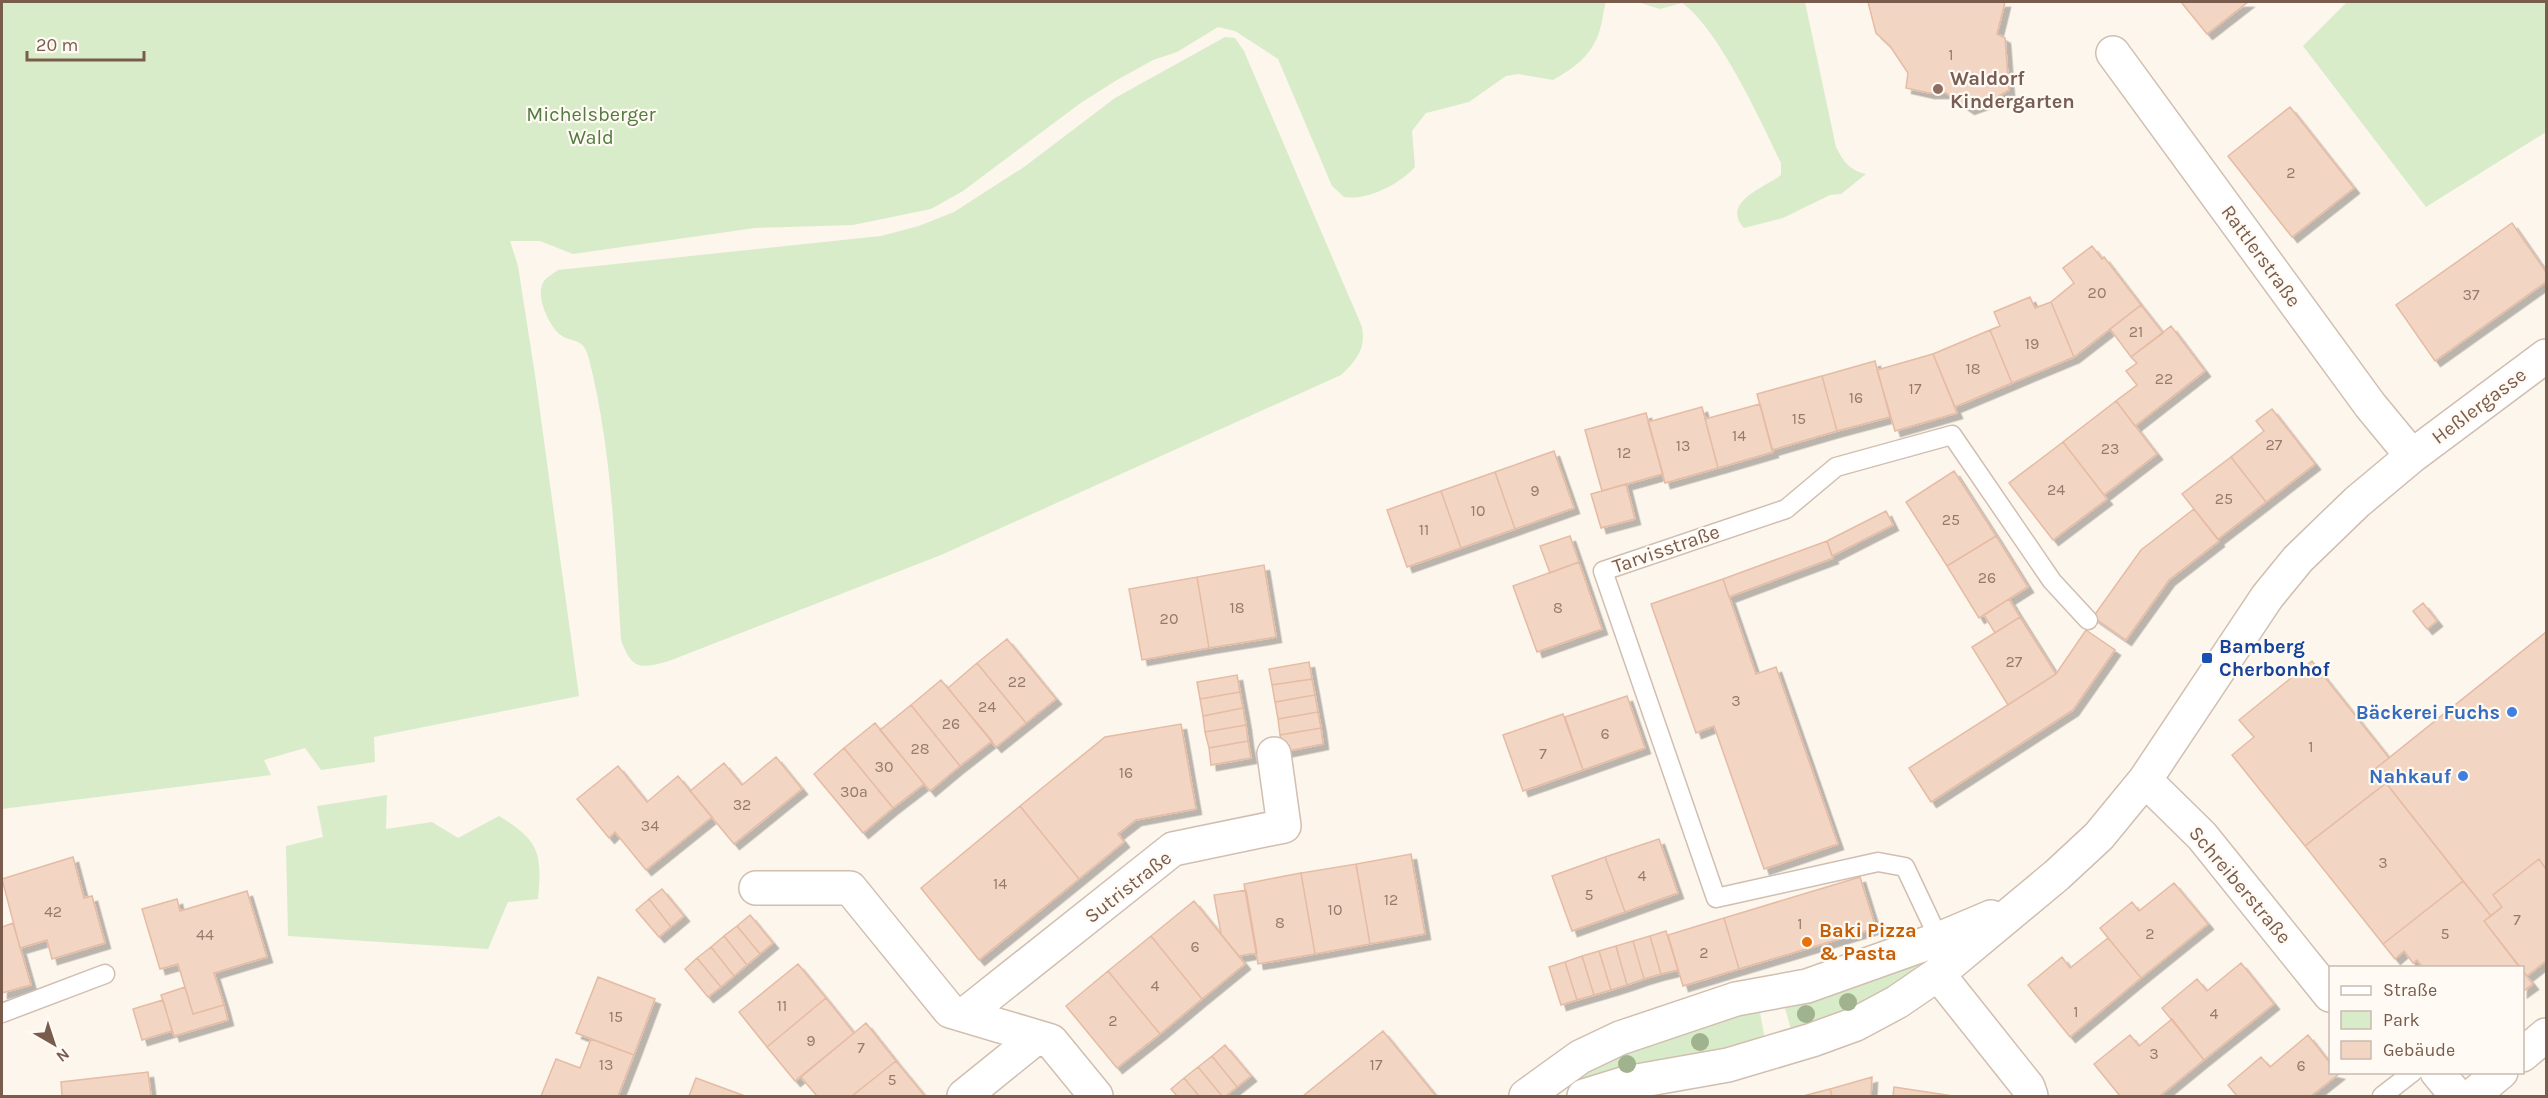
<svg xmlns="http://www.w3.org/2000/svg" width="2548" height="1098" font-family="Karla,sans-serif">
  <defs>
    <filter id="shadow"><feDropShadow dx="5.5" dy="5.5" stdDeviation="0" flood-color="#0004"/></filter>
  </defs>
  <rect width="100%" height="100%" fill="#fdf6ec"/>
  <path fill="#d8ecc9" d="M2,2H1606C1603,11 1603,20 1600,29C1593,55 1574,68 1553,80L1518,74L1506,76L1469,102L1426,113L1412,131L1415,167C1400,184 1367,201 1344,197L1332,186L1278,59L1235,31L1218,27L1177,52L1153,60L1117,80L1082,102L963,191L931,209L853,225L755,228L573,254L540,241H510L518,266L535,375L579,696L374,737L375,762L321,770L305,748L264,760L271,775L2,809Z
    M1637,2H1805L1836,147C1843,161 1850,171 1866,174L1841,194L1830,195L1783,218L1744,228C1720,202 1766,187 1781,175V163C1761,121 1718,28 1682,3L1660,9Z
    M2347,2H2546V132L2426,207L2303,46Z
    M1225,37L1235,38L1244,51L1362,327C1366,349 1357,360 1341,375L941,555L669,661C640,669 632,670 621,640C615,546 612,450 589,359C583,334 570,345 557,332C547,321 535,294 544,281C547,277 554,273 558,270L881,236L919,226L954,212L1024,167L1115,98Z
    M387,795L386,829L432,822L458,838L499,816C540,841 542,853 538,899L508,902L488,949L288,936L286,846L323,837L317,806Z
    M1917,961L1923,968L1860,1010L1792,1033L1783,1001Z
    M1759,1007L1765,1040L1570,1088L1567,1084L1630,1043Z"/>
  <path fill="#f3d5c3" stroke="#e6bba3" stroke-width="1.5" filter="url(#shadow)" d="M1868,2H2005L1997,34L2005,38L2009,90L1991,101L1969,109L1946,93H1929L1906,88L1908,73L1890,46L1876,33Z
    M2181,2H2248L2207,34Z
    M2290,107L2354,188L2292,237L2228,156Z
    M2512,223L2546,272V282L2435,361L2396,305Z
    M2092,246L2102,259L2104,257L2141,305L2074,357L2051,302L2074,283L2063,268Z
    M2030,297L2035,308L2051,302L2074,357L2012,383L1990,330L2000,326L1994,312Z
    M2141,305L2163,333L2131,357L2110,329Z
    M2171,326L2205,371L2135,426L2116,401L2137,385L2126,371L2137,363L2131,357Z
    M1990,330L2012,383L1955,407L1933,354Z
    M1933,354L1957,413L1895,431L1877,370Z
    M1875,361L1890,417L1837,431L1822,376Z
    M1822,376L1837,431L1772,450L1757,394Z
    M2116,401L2157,454L2104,495L2063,442Z
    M1760,404L1773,452L1718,468L1705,419Z
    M1702,407L1718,468L1665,483L1648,422Z
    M2272,409L2315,464L2266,502L2231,457L2264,431L2256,421Z
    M1646,413L1663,474L1602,491L1585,430Z
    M2063,442L2107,499L2053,540L2009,483Z
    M1554,451L1574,508L1515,529L1495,472Z
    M2231,457L2266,502L2218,539L2182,494Z
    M1954,471L1996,536L1947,566L1906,502Z
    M1495,472L1515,529L1461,548L1441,491Z
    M1626,484L1635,519L1601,528L1591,494Z
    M1441,491L1461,548L1407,567L1387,510Z
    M2194,509L2219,541L2169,580L2126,640L2093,617L2141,550Z
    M1886,511L1893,525L1832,556L1827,541Z
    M1570,536L1579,562L1550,573L1540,546Z
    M1996,536L2028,587L1979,618L1947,566Z
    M1827,541L1833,558L1729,597L1723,579Z
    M1579,562L1602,629L1537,652L1513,586Z
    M1264,565L1276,637L1209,648L1197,577Z
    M1197,577L1209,648L1142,660L1129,589Z
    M1723,579L1756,674L1776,667L1838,844L1764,869L1714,726L1696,733L1651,604Z
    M2009,599L2020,617L1995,633L1984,615Z
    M2423,603L2437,621L2427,629L2413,611Z
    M2020,617L2056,674L2008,705L1972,647Z
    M2086,630L2115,650L2073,710L1931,802L1909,768L2056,674Z
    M2546,632V869L2539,859L2493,895L2502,907L2491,916L2375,769Z
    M1007,639L1056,699L1026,723L977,663Z
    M2312,661L2389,758L2375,769L2386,783L2305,846L2232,755L2254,737L2239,720Z
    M1309,662L1312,679L1272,685L1269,669Z
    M977,663L1026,723L996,747L948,688Z
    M1237,675L1240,692L1200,699L1197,682Z
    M1312,679L1315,695L1275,702L1272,685Z
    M941,680L992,741L960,766L911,705Z
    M1240,692L1243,708L1203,716L1200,699Z
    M1315,695L1318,712L1278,719L1275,702Z
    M1627,696L1645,748L1583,770L1565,717Z
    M911,705L960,766L930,791L880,730Z
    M1243,708L1246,725L1205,732L1203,716Z
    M1318,712L1321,728L1280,735L1278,719Z
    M1563,714L1583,770L1523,791L1503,735Z
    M875,723L924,784L893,808L844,748Z
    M1181,724L1196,809L1136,820L1118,834L1124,842L1079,879L1020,806L1105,737Z
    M1246,725L1248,741L1209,748L1205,732Z
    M1321,728L1323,744L1283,752L1280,735Z
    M1248,741L1251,758L1211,765L1209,748Z
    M844,748L893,808L863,833L814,774Z
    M776,757L802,789L734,844L690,791L724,763L742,785Z
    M618,766L647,802L678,776L712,817L646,870L615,832L609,838L577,799Z
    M2386,783L2463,881L2383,944L2305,846Z
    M1020,806L1079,879L979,960L921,888Z
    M1659,839L1678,893L1625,912L1605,857Z
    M1411,854L1425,934L1370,944L1356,864Z
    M73,857L84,898L92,896L105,943L52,959L47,940L20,948L2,879Z
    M1605,857L1625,912L1572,931L1552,876Z
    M2539,859L2546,869V961L2527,976L2484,921L2502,907L2493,895Z
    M1356,864L1370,944L1315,954L1301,873Z
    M1301,873L1315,954L1258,964L1244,884Z
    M1860,877L1876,928L1739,969L1724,918Z
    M2463,881L2491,916L2484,921L2520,968H2423L2417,960L2413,963L2404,951L2395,959L2383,944Z
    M2174,883L2208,924L2141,978L2100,928L2132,902L2139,911Z
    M662,889L684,916L671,927L649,899Z
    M1246,890L1257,953L1239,956L1221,934L1214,895Z
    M247,891L267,957L214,973L224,1005L193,1014L178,964L160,969L142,909L177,899L180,911Z
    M649,899L671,927L659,937L636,910Z
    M1194,901L1245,964L1202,999L1151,936Z
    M750,915L773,943L760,954L737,926Z
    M1724,918L1739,969L1683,986L1668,935Z
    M13,923L31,985L2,993V927Z
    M737,926L760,954L747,965L724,936Z
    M1666,931L1678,970L1661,974L1650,936Z
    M724,936L747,965L734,976L711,947Z
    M1151,936L1202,999L1160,1034L1108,971Z
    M1650,936L1661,974L1644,979L1633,941Z
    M2108,938L2141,978L2070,1037L2028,985L2062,957L2070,968Z
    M1633,941L1644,979L1627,985L1616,946Z
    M1616,946L1627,985L1611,990L1599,951Z
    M711,947L734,976L721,987L697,958Z
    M1599,951L1611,990L1594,995L1582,956Z
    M1582,956L1594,995L1577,1000L1565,962Z
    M697,958L721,987L708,997L685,969Z
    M1565,962L1577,1000L1561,1005L1549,967Z
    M2241,963L2274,1004L2204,1060L2162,1008L2197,979L2207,991Z
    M798,964L826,998L767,1047L739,1012Z
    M2522,970L2533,984L2522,992Z
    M1108,971L1160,1034L1117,1068L1066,1006Z
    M598,977L655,999L634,1055L576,1033Z
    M185,987L193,1014L224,1005L228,1020L174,1036L161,995Z
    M826,998L854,1033L795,1081L767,1047Z
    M163,1000L172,1031L142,1040L133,1009Z
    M2172,1019L2204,1060L2160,1096H2120L2094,1064L2130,1035L2139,1046Z
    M866,1023L896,1061L852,1096H817L801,1077Z
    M1383,1031L1436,1096H1303Z
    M2308,1035L2330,1063V1072L2339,1074L2311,1096H2237L2228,1085L2261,1057L2270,1067Z
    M591,1039L634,1055L618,1096H541L556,1059L580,1068Z
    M1225,1045L1251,1076L1237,1087L1212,1056Z
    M1212,1056L1237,1087L1226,1096H1222L1198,1067Z
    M896,1061L925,1096H852Z
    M1198,1067L1222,1096H1199L1184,1078Z
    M148,1072L151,1096H62L61,1082Z
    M1872,1077L1871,1096H1832L1830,1089Z
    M696,1078L745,1096H689Z
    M1184,1078L1199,1096H1177L1171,1089Z
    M1894,1087L1953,1096H1893Z
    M1830,1089L1832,1096H1803Z"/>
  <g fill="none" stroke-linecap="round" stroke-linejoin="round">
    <g stroke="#d1beb0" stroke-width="21">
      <path id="lane" d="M1939,939L1905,867L1878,862L1716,898L1603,571L1786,509L1836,467L1952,435L2052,581L2088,620
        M2,1013L105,974
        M2382,1096L2413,1072"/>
    </g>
    <g stroke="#d1beb0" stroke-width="36">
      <path id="street" d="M2113,53L2370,405L2412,456
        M2145,780L2202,836L2330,995
        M756,888H850L950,1011L1051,1041L1096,1096
        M1938,974L2028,1087L2031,1096
        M964,1015L1173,849L1284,826L1274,754
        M2522,1055L2546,1035
        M2437,1072L2457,1096
        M964,1096L1037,1037
        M1526,1096L1580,1057L1620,1038L1736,999L1807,986L1939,939L1991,917
        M1584,1096L1626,1083L1728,1065L1812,1040L1856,1024L1897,1002L1938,974L2057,875L2099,836L2145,780L2267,597L2298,559L2357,502L2412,456L2546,356
        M2472,1096L2501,1072"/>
    </g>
    <use href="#lane" stroke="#fff" stroke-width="18"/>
    <use href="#street" stroke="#fff" stroke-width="33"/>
  </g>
  <g fill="#a0b28e">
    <circle cx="1848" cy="1002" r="9"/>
    <circle cx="1806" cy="1014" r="9"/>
    <circle cx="1700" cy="1042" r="9"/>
    <circle cx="1627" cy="1064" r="9"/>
  </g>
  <circle fill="#8d6e63" stroke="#fffaf3" stroke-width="2" cx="1938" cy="89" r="6"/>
  <rect fill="#1a4fb4" stroke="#fffaf3" stroke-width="2" x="2201" y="652" width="12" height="12" rx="3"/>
  <g fill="#3f7fe0" stroke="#fffaf3" stroke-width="2">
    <circle cx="2512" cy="712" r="6"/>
    <circle cx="2463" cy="776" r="6"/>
  </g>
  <circle fill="#e8710a" stroke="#fffaf3" stroke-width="2" cx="1807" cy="942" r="6"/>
  <g text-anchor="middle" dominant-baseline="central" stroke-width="4.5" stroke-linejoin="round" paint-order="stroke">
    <g font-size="16" fill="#987a6a">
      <text x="1951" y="54">1</text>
      <text x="2291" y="172">2</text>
      <text x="2097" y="292">20</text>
      <text x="2471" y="294">37</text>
      <text x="2136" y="331">21</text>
      <text x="2032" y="343">19</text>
      <text x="1973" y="368">18</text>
      <text x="2164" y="378">22</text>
      <text x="1915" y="388">17</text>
      <text x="1856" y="397">16</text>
      <text x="1799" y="418">15</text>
      <text x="1739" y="435">14</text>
      <text x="2274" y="444">27</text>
      <text x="1683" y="445">13</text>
      <text x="2110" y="448">23</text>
      <text x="1624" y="452">12</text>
      <text x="2056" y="489">24</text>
      <text x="1535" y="490">9</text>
      <text x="2224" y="498">25</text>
      <text x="1478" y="510">10</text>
      <text x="1951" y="519">25</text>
      <text x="1424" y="529">11</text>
      <text x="1987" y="577">26</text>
      <text x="1237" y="607">18</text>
      <text x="1558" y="607">8</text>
      <text x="1169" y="618">20</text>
      <text x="2014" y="661">27</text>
      <text x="1017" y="681">22</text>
      <text x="1736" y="700">3</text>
      <text x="987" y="706">24</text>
      <text x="951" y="723">26</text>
      <text x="1605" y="733">6</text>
      <text x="2311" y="746">1</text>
      <text x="920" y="748">28</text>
      <text x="1543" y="753">7</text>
      <text x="884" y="766">30</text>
      <text x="1126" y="772">16</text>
      <text x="854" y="791">30a</text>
      <text x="742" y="804">32</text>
      <text x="650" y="825">34</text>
      <text x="2383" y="862">3</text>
      <text x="1642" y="875">4</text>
      <text x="1000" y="883">14</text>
      <text x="1589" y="894">5</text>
      <text x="1391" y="899">12</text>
      <text x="1335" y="909">10</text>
      <text x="53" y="911">42</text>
      <text x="2517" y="919">7</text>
      <text x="1280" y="922">8</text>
      <text x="1800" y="923">1</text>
      <text x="2150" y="933">2</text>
      <text x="2445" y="933">5</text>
      <text x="205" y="934">44</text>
      <text x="1195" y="946">6</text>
      <text x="1704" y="952">2</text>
      <text x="1155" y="985">4</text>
      <text x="782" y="1005">11</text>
      <text x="2076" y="1011">1</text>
      <text x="2214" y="1013">4</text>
      <text x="616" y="1016">15</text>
      <text x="1113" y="1020">2</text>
      <text x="811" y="1040">9</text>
      <text x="861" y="1047">7</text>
      <text x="2154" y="1053">3</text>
      <text x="606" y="1064">13</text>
      <text x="1376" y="1064">17</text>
      <text x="2301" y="1065">6</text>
      <text x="892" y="1079">5</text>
    </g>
    <g font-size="20" font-weight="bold" fill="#785e54" stroke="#fffaf3" text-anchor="start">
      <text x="1950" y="78">Waldorf<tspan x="1950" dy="23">Kindergarten</tspan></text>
    </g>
    <g font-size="20" fill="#537a41" stroke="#fffaf3">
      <text x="591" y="114">Michelsberger<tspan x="591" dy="23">Wald</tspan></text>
    </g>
    <g font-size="20" fill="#7a5c4d" stroke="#fffaf3">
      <text transform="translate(2261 256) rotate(54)">Rattlerstraße</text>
      <text transform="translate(2479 406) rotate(-37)">Heßlergasse</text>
      <text transform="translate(1666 549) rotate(-19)">Tarvisstraße</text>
      <text transform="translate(2240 885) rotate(50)">Schreiberstraße</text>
      <text transform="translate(1128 887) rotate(-38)">Sutristraße</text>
    </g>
    <g font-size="20" font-weight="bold" fill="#164399" stroke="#fffaf3" text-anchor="start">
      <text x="2219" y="646">Bamberg<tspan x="2219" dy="23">Cherbonhof</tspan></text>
    </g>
    <g font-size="20" font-weight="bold" fill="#366cbe" stroke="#fffaf3" text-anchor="end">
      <text x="2500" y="712">Bäckerei Fuchs</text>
      <text x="2451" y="776">Nahkauf</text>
    </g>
    <g font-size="20" font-weight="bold" fill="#c56008" stroke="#fffaf3" text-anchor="start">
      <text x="1819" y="930">Baki Pizza<tspan x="1819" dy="23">&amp; Pasta</tspan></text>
    </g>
  </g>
  <rect width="2548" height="1098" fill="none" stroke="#7a5c4d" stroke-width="6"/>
  <rect x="2329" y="966" width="195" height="108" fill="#fffaf3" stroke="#cabbb1" stroke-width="1.5"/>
  <rect x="2341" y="986" width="30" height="9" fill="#ffffff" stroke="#cabbb1" stroke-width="1.5"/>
  <text x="2383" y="996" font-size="18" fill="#7a5c4d">Straße</text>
  <rect x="2341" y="1011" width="30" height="18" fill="#d8ecc9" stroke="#cabbb1" stroke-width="1.5"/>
  <text x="2383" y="1026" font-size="18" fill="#7a5c4d">Park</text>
  <rect x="2341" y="1041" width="30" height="18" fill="#f3d5c3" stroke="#cabbb1" stroke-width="1.5"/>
  <text x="2383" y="1056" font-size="18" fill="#7a5c4d">Gebäude</text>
  <g transform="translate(54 1044) rotate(141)" stroke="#fffaf3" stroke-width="4.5" paint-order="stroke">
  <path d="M0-4.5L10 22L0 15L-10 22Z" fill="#7a5c4d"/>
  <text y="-9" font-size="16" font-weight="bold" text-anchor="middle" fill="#7a5c4d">N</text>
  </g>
  <path d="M27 51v9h117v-9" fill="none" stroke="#7a5c4d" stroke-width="3"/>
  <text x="36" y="51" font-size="18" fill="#7a5c4d" stroke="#fffaf3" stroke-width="4.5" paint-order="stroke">20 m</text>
</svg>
